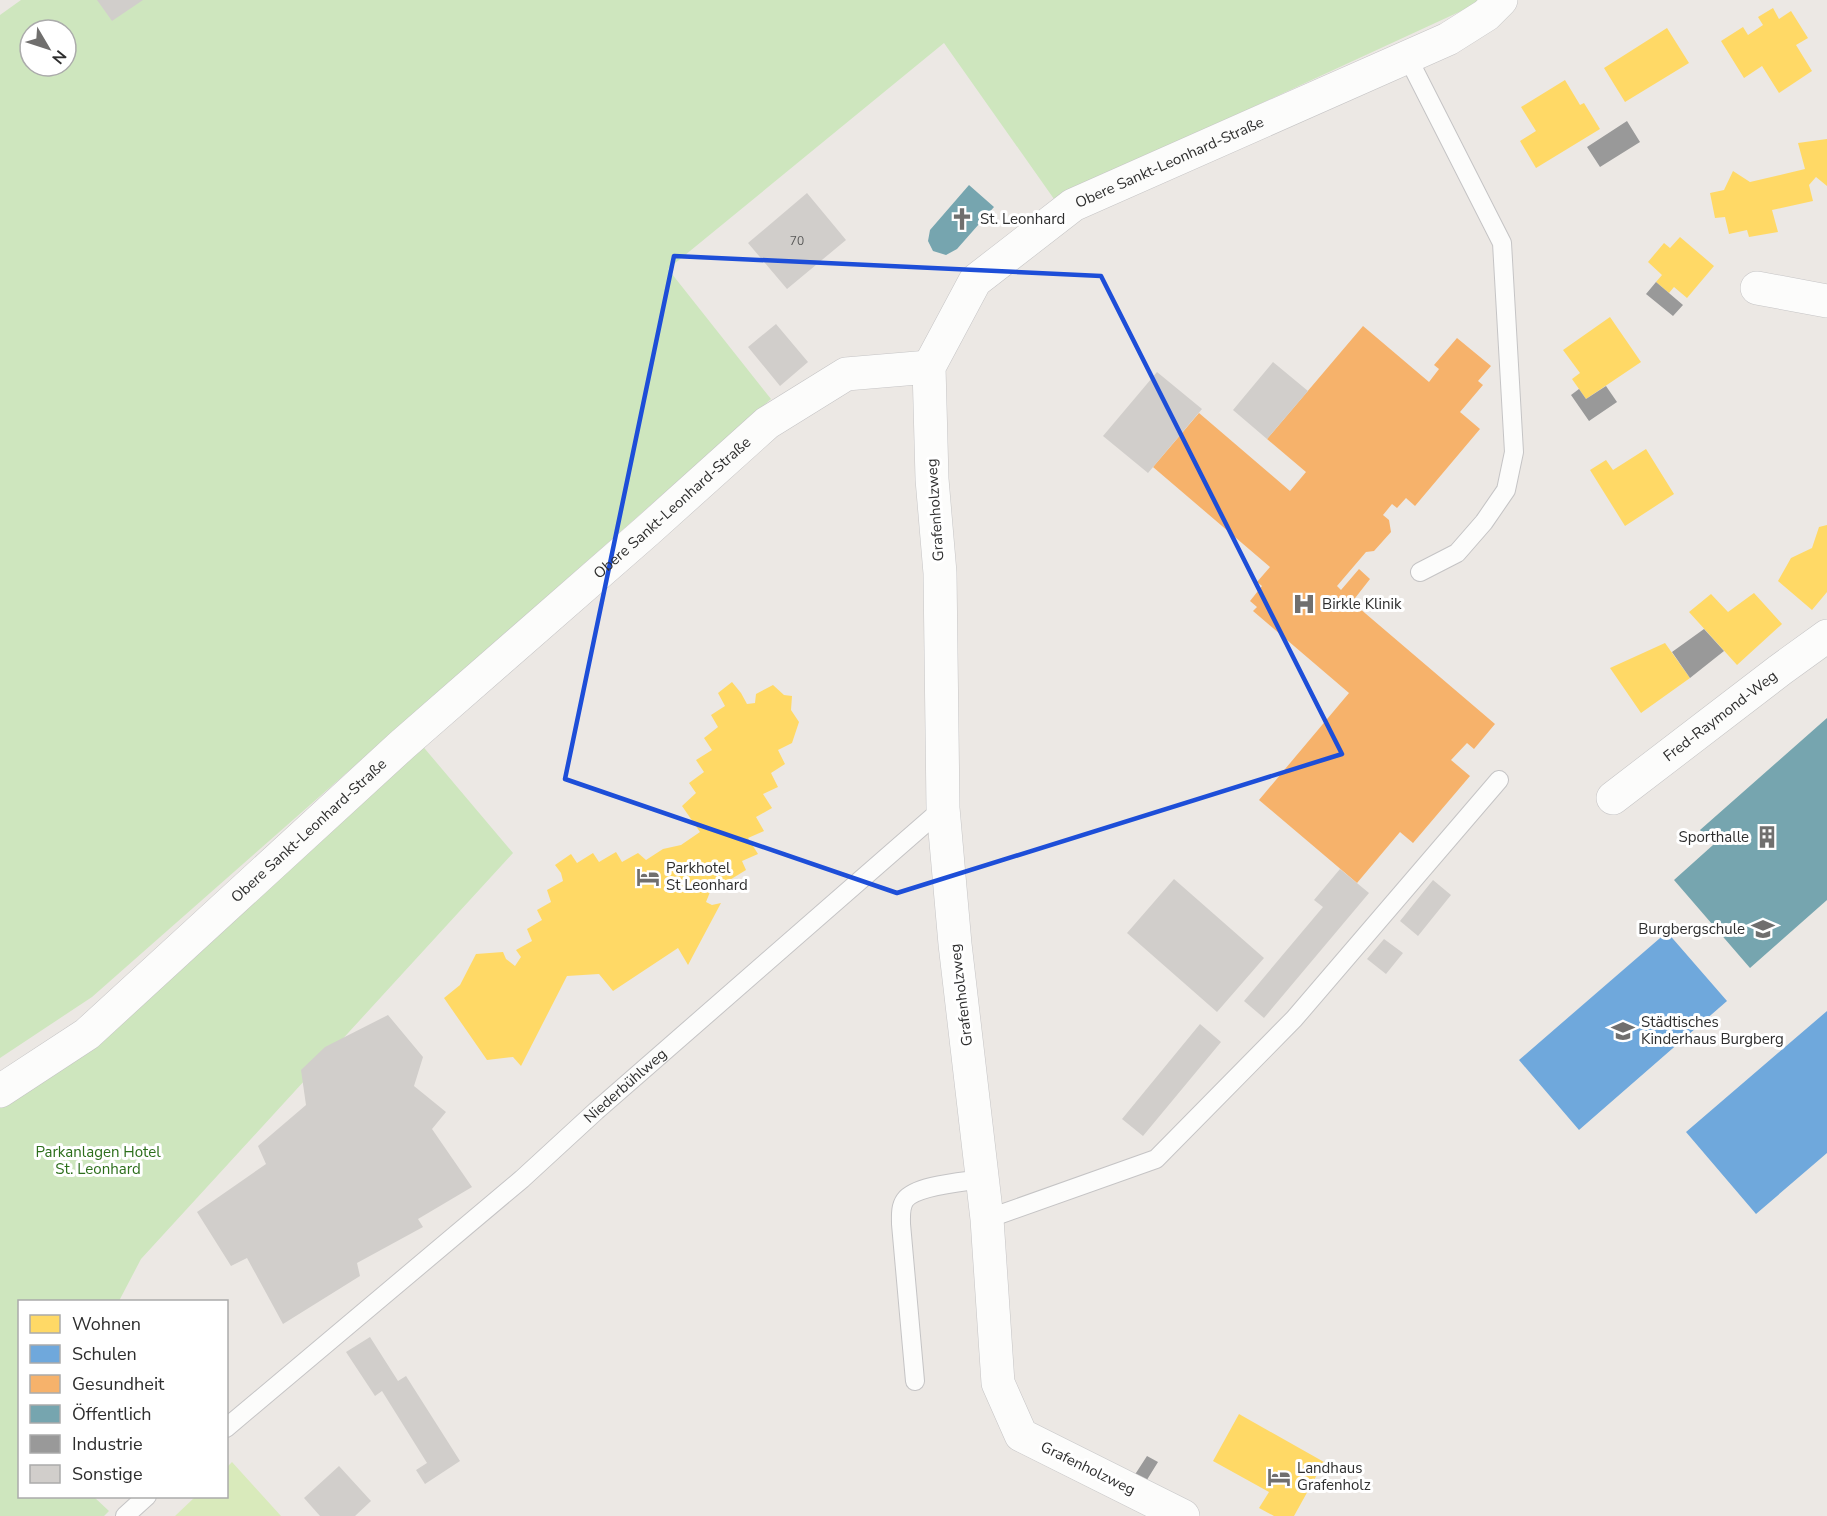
<svg xmlns="http://www.w3.org/2000/svg" width="1827" height="1516" font-family="'Nunito Sans',sans-serif">
  <rect width="100%" height="100%" fill="#ece8e4"/>
  <path fill="#cee6be" fill-rule="evenodd" d="M21,0H1478L1472,6L1054,199L944,43L668,269L771,399L92,997L0,1058V15ZM30,30H66V66H30Z
    M420,743L513,853L141,1259L119,1301L20,1302V1496L94,1497L109,1511L104,1516H0V1108L78,1054Z"/>
  <path fill="#d9eabb" d="M232,1462L281,1516H175L195,1497L226,1496L227,1467Z"/>
  <path fill="#ffd966" d="M1773,8L1779,19L1791,11L1808,38L1796,45L1812,71L1779,93L1762,66L1744,78L1721,41L1743,27L1748,35L1763,25L1758,17Z
    M1667,28L1689,63L1625,102L1604,68Z
    M1565,80L1580,105L1584,103L1600,129L1536,168L1520,141L1536,131L1521,107Z
    M1827,139V186L1816,177L1809,185L1813,201L1772,210L1778,232L1749,237L1747,230L1729,234L1725,217L1715,218L1710,193L1724,190L1733,171L1750,182L1805,169L1798,143Z
    M1680,237L1714,266L1687,298L1674,287L1669,293L1656,282L1662,275L1648,262L1664,243L1670,248Z
    M1610,317L1641,362L1586,399L1572,379L1580,373L1563,350Z
    M1646,449L1674,494L1625,526L1590,470L1606,460L1613,470Z
    M1827,525V592L1812,610L1778,581L1791,558L1812,548L1819,527Z
    M1754,593L1782,624L1737,665L1689,612L1711,594L1728,612Z
    M1665,643L1690,678L1641,713L1610,668Z
    M732,682L741,693L747,704L755,703L756,694L773,685L784,695L792,696L791,710L799,722L792,743L778,750L785,764L771,773L778,787L763,794L772,808L756,817L764,831L748,838L758,854L742,861L746,870L710,892L706,902L712,905L721,903L688,965L678,948L613,991L599,974L567,976L521,1066L513,1057L487,1060L444,998L460,985L476,954L503,952L506,959L515,966L521,957L516,950L532,941L527,929L542,920L537,910L551,902L547,890L563,881L561,873L555,865L571,854L577,863L593,853L599,862L616,852L622,862L638,853L646,860L663,849L681,845L700,832L682,806L696,793L689,783L704,772L696,760L712,750L704,738L718,727L711,715L725,706L718,693Z
    M1239,1414L1324,1462L1294,1516H1274L1259,1508L1269,1492L1213,1461Z"/>
  <path fill="#6fa8dc" d="M1667,932L1727,1001L1579,1130L1519,1060Z
    M1827,1011V1153L1756,1214L1686,1132Z"/>
  <path fill="#f6b26b" d="M1363,326L1429,382L1439,369L1434,365L1457,338L1491,366L1478,381L1483,385L1460,412L1480,429L1415,506L1406,498L1397,508L1392,504L1383,515L1389,520L1391,532L1374,551L1366,552L1337,586L1341,590L1359,569L1370,579L1352,602L1495,724L1474,749L1467,743L1451,760L1470,776L1413,843L1400,832L1357,883L1259,800L1349,693L1253,611L1257,607L1250,601L1262,586L1257,582L1270,567L1153,467L1199,413L1290,491L1306,472L1267,439Z"/>
  <path fill="#76a5af" d="M969,185L994,207L957,249L946,255L933,251L928,241L930,230Z
    M1827,718V900L1750,968L1674,880L1713,845L1700,830Z"/>
  <path fill="#999" d="M1627,121L1640,142L1600,167L1587,147Z
    M1656,282L1683,305L1673,316L1646,294Z
    M1606,386L1617,402L1589,421L1571,395L1579,389L1586,399Z
    M1704,629L1724,651L1690,678L1672,652Z
    M1147,1456L1158,1462L1145,1483L1134,1476Z"/>
  <path fill="#d1cecb" d="M97,0H143L112,21Z
    M807,193L846,240L787,289L748,243Z
    M776,324L808,362L780,386L748,347Z
    M1273,362L1308,391L1267,439L1233,410Z
    M1157,372L1202,409L1148,473L1103,436Z
    M1340,869L1369,893L1264,1018L1244,1001L1323,907L1314,900Z
    M1174,879L1264,958L1217,1012L1127,933Z
    M1433,880L1451,895L1418,936L1400,921Z
    M1384,939L1403,953L1386,974L1367,959Z
    M388,1015L423,1057L414,1086L446,1112L432,1129L472,1187L418,1219L423,1227L357,1263L360,1276L283,1324L247,1258L231,1266L197,1212L266,1164L258,1146L306,1105L301,1070L325,1047Z
    M1200,1024L1221,1042L1143,1136L1122,1119Z
    M370,1337L398,1381L406,1376L460,1461L425,1484L416,1470L427,1463L382,1391L375,1396L346,1352Z
    M339,1466L371,1501L355,1516H320L304,1498Z"/>
  <g fill="none" stroke-linecap="round" stroke-linejoin="round">
    <g stroke="#c5c4c5" stroke-width="20">
      <g id="service">
        <path d="M1408,58L1502,243L1514,452L1506,490L1484,522L1457,553L1420,572"/>
        <path d="M987,1219L1156,1159L1294,1019L1499,780"/>
        <path d="M915,1381L901,1224C901,1216 900,1207 905,1200C916,1185 964,1182 982,1179"/>
        <path id="s1" d="M226,1428L522,1179L596,1111L943,808"/>
        <path d="M125,1516L147,1496"/>
      </g>
    </g>
    <g stroke="#c5c4c5" stroke-width="34">
      <g id="minor">
        <path d="M1757,288L1827,301"/>
        <path id="s2" d="M1613,798L1780,670L1827,636"/>
        <path id="s3" d="M0,1091L87,1034L402,745L648,530L767,423L846,374L929,367"/>
        <path id="s4" d="M1183,1516L1021,1435L998,1383L987,1219L955,944L943,808L940,573L932,479L929,367L975,281L1073,205L1448,39L1486,15L1501,0"/>
      </g>
    </g>
    <use href="#service" stroke="#fcfcfb" stroke-width="18"/>
    <use href="#minor" stroke="#fcfcfb" stroke-width="33"/>
  </g>
  <path fill="none" stroke="#1d4ed8" stroke-width="4.5" stroke-linejoin="round" d="M674,256L1101,276L1342,754L897,893L565,779Z"/>
  <defs>
    <g id="church-bare" transform="scale(1.8)"><path d="M-1.2-6h2.4v3.5h3.3v2.4h-3.3V6h-2.4V-.1h-3.3v-2.4h3.3Z" fill="#706f6e" stroke="#fff" stroke-width="2.5" paint-order="stroke"/></g>
    <g id="hospital-bare" transform="scale(1.8)"><path d="M-5-5h3v3.5h4V-5h3V5h-3V1.5h-4V5h-3Z" fill="#706f6e" stroke="#fff" stroke-width="2.5" paint-order="stroke"/></g>
    <g id="building-bare" transform="scale(1.8)"><path d="M-4-6H4V6H1V3H-1V6H-4ZM-2.5-4.3h1.7v1.8h-1.7ZM.8-4.3h1.7v1.8H.8ZM-2.5-1h1.7V.8h-1.7ZM.8-1h1.7V.8H.8Z" fill="#706f6e" stroke="#fff" stroke-width="2.5" paint-order="stroke"/></g>
    <g id="hotel-bare" transform="scale(1.8)"><path d="M-6-4.5h1.5V1H6V5H4.5V3h-9V5H-6ZM-4 0a1.8 1.8 0 1 1 3.6 0ZM.5 0V-2.5h3Q6-2.5 6 0Z" fill="#706f6e" stroke="#fff" stroke-width="2.5" paint-order="stroke"/></g>
    <g id="school-bare" transform="scale(1.8)"><path d="M0-5L7-2L0 1L-7-2ZM-4 1L0 2.5L4 1V4Q0 6-4 4Z" fill="#706f6e" stroke="#fff" stroke-width="2.5" paint-order="stroke"/></g>
  </defs>
  <g fill-rule="evenodd">
    <use href="#church-bare" x="962" y="219"/>
    <use href="#hospital-bare" x="1304" y="604"/>
    <use href="#building-bare" x="1767" y="837"/>
    <use href="#hotel-bare" x="648" y="877"/>
    <use href="#school-bare" x="1763" y="929"/>
    <use href="#school-bare" x="1623" y="1031"/>
    <use href="#hotel-bare" x="1279" y="1477"/>
  </g>
  <g text-anchor="middle" dominant-baseline="central" stroke-width="6" stroke-linejoin="round" paint-order="stroke">
    <g font-size="12" fill="#585857">
      <text x="797" y="241">70</text>
    </g>
    <g font-size="15" fill="#2e2e2e" stroke="#fff">
      <text stroke="none"><textPath href="#s4" startOffset="1584">Obere Sankt-Leonhard-Straße</textPath></text>
      <text stroke="none"><textPath href="#s3" startOffset="891">Obere Sankt-Leonhard-Straße</textPath></text>
      <text transform="translate(935 510) rotate(-94)">Grafenholzweg</text>
      <text stroke="none"><textPath href="#s2" startOffset="135">Fred-Raymond-Weg</textPath></text>
      <text stroke="none"><textPath href="#s3" startOffset="405">Obere Sankt-Leonhard-Straße</textPath></text>
      <text transform="translate(961 995) rotate(-97)">Grafenholzweg</text>
      <text stroke="none"><textPath href="#s1" startOffset="526">Niederbühlweg</textPath></text>
      <text transform="translate(1088 1468) rotate(26)">Grafenholzweg</text>
    </g>
    <g font-size="15" fill="#2e2e2e" stroke="#fff" text-anchor="start">
      <text x="980" y="219">St. Leonhard</text>
      <text x="1322" y="604">Birkle Klinik</text>
      <text x="1749" y="837" text-anchor="end">Sporthalle</text>
      <text x="666" y="868">Parkhotel<tspan x="666" dy="17">St Leonhard</tspan></text>
      <text x="1745" y="929" text-anchor="end">Burgbergschule</text>
      <text x="1641" y="1022">Städtisches<tspan x="1641" dy="17">Kinderhaus Burgberg</tspan></text>
      <text x="1297" y="1468">Landhaus<tspan x="1297" dy="17">Grafenholz</tspan></text>
    </g>
    <g font-size="15" fill="#2c6e1b" stroke="#fff">
      <text x="98" y="1152">Parkanlagen Hotel<tspan x="98" dy="17">St. Leonhard</tspan></text>
    </g>
  </g>
  <rect x="18" y="1300" width="210" height="198" fill="#ffffff" stroke="#ababab" stroke-width="1.5"/>
  <rect x="30" y="1315" width="30" height="18" fill="#ffd966" stroke="#ababab" stroke-width="1.5"/>
  <text x="72" y="1330" font-size="18" fill="#2e2e2e">Wohnen</text>
  <rect x="30" y="1345" width="30" height="18" fill="#6fa8dc" stroke="#ababab" stroke-width="1.5"/>
  <text x="72" y="1360" font-size="18" fill="#2e2e2e">Schulen</text>
  <rect x="30" y="1375" width="30" height="18" fill="#f6b26b" stroke="#ababab" stroke-width="1.5"/>
  <text x="72" y="1390" font-size="18" fill="#2e2e2e">Gesundheit</text>
  <rect x="30" y="1405" width="30" height="18" fill="#76a5af" stroke="#ababab" stroke-width="1.5"/>
  <text x="72" y="1420" font-size="18" fill="#2e2e2e">Öffentlich</text>
  <rect x="30" y="1435" width="30" height="18" fill="#999999" stroke="#ababab" stroke-width="1.5"/>
  <text x="72" y="1450" font-size="18" fill="#2e2e2e">Industrie</text>
  <rect x="30" y="1465" width="30" height="18" fill="#d1cecb" stroke="#ababab" stroke-width="1.5"/>
  <text x="72" y="1480" font-size="18" fill="#2e2e2e">Sonstige</text>
  <g transform="translate(48 48) rotate(129)"><circle r="28" fill="#ffffff" stroke="#ababab" stroke-width="1.5"/>
  <path d="M0-4.5L10 22L0 15L-10 22Z" fill="#706f6e"/>
  <text y="-9" font-size="16" font-weight="bold" text-anchor="middle" fill="#2e2e2e">N</text>
  </g>
</svg>
